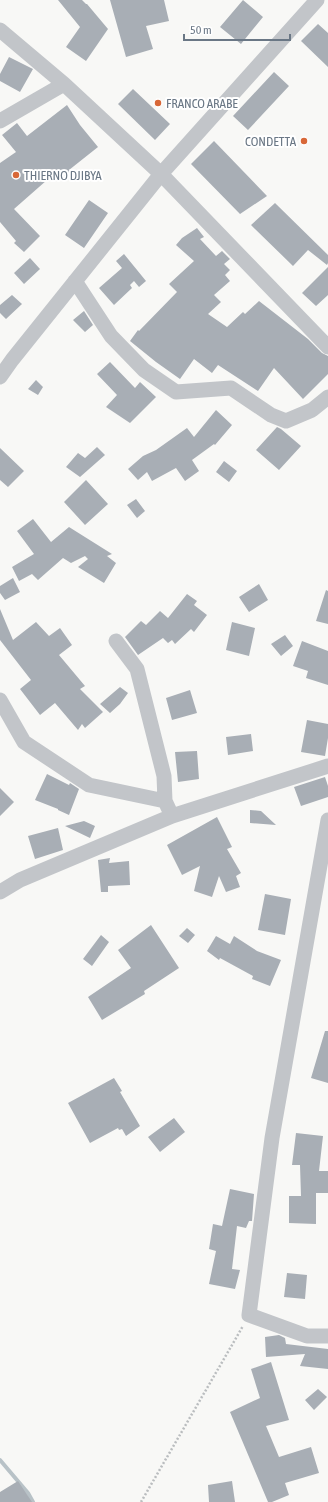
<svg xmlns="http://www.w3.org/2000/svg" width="328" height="1502" font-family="'Asap Condensed',sans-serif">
  <rect width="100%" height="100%" fill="#f8f8f6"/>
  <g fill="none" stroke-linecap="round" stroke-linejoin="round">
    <path stroke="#b8c2c7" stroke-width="4" d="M0,1460L28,1493L33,1502"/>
  </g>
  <path fill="#a8aeb5" d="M58,0H82L86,4H87L108,29L86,61L66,47L80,27Z
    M110,0H164L169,21L146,26L153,49L126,57Z
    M243,0L263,17L241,44L220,27Z
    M318,24L328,33V67L301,41Z
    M9,57L33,69L20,92L0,81V74Z
    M274,72L289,86L248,130L233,116Z
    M133,89L170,124L155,140L118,104Z
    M67,105L80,125L98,147L69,170L71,172L61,180L55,173L14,209L40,236L24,252L14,243L16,241L0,222V163L16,152L2,135L17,123L27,136Z
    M214,141L267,196L240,214L191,164Z
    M89,200L108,213L84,248L65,235Z
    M275,203L328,255V263L327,265L308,250L293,266L251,225Z
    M197,228L204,237L200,239L216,256L222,251L230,259L224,264L230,270L225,275L230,281L214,295L221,302L208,314L227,327L243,312L245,314L259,301L308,339L322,353L328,356V374L303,399L274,368L258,391L218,365L212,373L194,359L180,379L156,362L130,341L138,330L139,331L177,292L169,284L194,261L176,245L182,238Z
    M124,254L146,281L139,287L134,281L130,285L132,288L114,305L99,288L122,268L116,261Z
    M30,258L40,269L24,284L14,273Z
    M328,267V295L316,306L302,293Z
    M12,295L22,304L6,319L0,313V305Z
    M84,311L93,325L85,332L73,320Z
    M110,362L135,388L140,382L156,397L130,423L106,407L117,395L97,374Z
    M36,380L43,387L38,395L28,389Z
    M216,410L232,425L215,445L214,444L192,460L199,471L185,481L176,468L152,481L147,472L138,480L128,469L143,456L156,450L187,428L194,437Z
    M277,427L281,429L301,446L279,470L256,450Z
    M97,447L105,455L80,477L66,467L78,453L85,458Z
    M0,448L24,471L8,487L0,480Z
    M224,461L237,471L229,482L216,472Z
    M86,480L108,504L85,525L64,502Z
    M136,499L145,511L137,518L127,505Z
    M33,519L51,542L69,527L112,554L107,556L116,563L104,583L78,567L88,559L85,556L71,563L63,558L38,580L32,574L19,581L12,567L34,554L17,531Z
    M13,578L20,592L5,600L0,593V586Z
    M259,584L268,600L249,612L239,597Z
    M326,590L328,591V624L316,621Z
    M187,594L197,601L194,605L207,615L194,632L191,629L175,644L172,640L168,643L163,638L138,655L125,637L141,621L146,625L160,611L168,618Z
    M0,609L13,640L36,622L49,636L60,628L72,645L59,655L85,686L80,689L103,712L85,728L82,724L78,730L55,703L40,715L20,689L31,680L0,640Z
    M232,622L255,628L249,656L226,650Z
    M285,635L293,646L281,656L271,644Z
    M302,641L328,651V685L306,678L308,671L293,666Z
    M120,687L128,693L120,704L110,713L100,704Z
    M190,690L197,713L172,720L166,698Z
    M307,720L328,724V738L325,756L301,752Z
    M251,734L253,751L228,755L226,737Z
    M197,751L199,779L178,782L175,752Z
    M47,774L69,785L70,783L79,789L69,815L58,810V809L35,800Z
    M325,777L328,786V797L301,806L294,787Z
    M0,788L14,802L0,816Z
    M250,810L261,811L276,825L250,823Z
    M217,817L232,847L227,849L241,873L236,876L240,887L226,892L219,876L212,897L194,891L200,866L182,875L167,845Z
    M84,821L95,826L90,838L65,826Z
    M58,828L63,850L35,859L28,836Z
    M110,858L109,863L129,861L130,885L108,886V892H101L98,860Z
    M265,894L291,899L285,935L258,930Z
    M151,925L179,968L144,991L145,994L102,1020L88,997L131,968L118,950Z
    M187,928L195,935L188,943L179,936Z
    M101,935L109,942L92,966L83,959Z
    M216,936L230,944L234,936L257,951L281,960L270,986L252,979L253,976L220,958L219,960L207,951Z
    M325,1031H328V1083L311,1078Z
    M114,1078L122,1091L120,1092L140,1126L126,1136L122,1129L119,1130L118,1128L90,1143L68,1103Z
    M174,1118L185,1132L160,1152L148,1137Z
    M296,1133L323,1136L319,1171H328V1193H316V1224L289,1223V1196H301L300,1165H292Z
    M230,1189L254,1194L252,1221H249L246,1228L237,1226L232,1269L240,1270L235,1289L209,1284L216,1251L209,1249L213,1224L222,1226Z
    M287,1273L307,1275L305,1299L284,1297Z
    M279,1335L285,1338L286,1344L328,1349V1369L300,1366L305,1354L266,1357L265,1337Z
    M271,1362L289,1420L266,1426L279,1457L311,1447L319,1473L285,1483L289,1495L272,1502H268L230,1412L260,1398L251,1369Z
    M318,1389L327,1397L314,1410L305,1400Z
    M18,1481L32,1502H0V1492Z
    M232,1481L235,1502H209L208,1485Z"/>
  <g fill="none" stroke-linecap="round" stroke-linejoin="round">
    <path stroke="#babdbf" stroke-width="2.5" stroke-dasharray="2 2" stroke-linecap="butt" d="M141,1502L243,1326"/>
    <path stroke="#c2c5c9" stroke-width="15" d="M0,30L64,84L161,174L328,347
      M0,121L64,84
      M75,281L111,336L144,370L176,392L231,388L271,415L286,421L312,410L328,397
      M0,377L12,360L161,174L317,0
      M116,641L137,669L164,776L165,801
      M0,700L24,742L89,785L165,801L172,816
      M328,820L272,1138L249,1315L307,1336H328
      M0,892L20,880L172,816L328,766"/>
  </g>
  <g fill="#d86737" stroke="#fff" stroke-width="1.5">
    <circle cx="158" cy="103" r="4"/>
    <circle cx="304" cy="141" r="4"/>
    <circle cx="16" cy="175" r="4"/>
  </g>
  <g text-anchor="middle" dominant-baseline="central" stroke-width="4" stroke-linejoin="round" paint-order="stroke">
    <g font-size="13" fill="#6a7785" stroke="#fff" text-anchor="start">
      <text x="166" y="103">FRANCO ARABE</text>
      <text x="296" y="141" text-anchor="end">CONDETTA</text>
      <text x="24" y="175">THIERNO DJIBYA</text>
    </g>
  </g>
  <path d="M184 34v6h106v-6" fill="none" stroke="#6a7785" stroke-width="2"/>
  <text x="190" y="34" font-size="12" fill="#6a7785" stroke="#ffffff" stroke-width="3" paint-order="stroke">50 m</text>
</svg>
